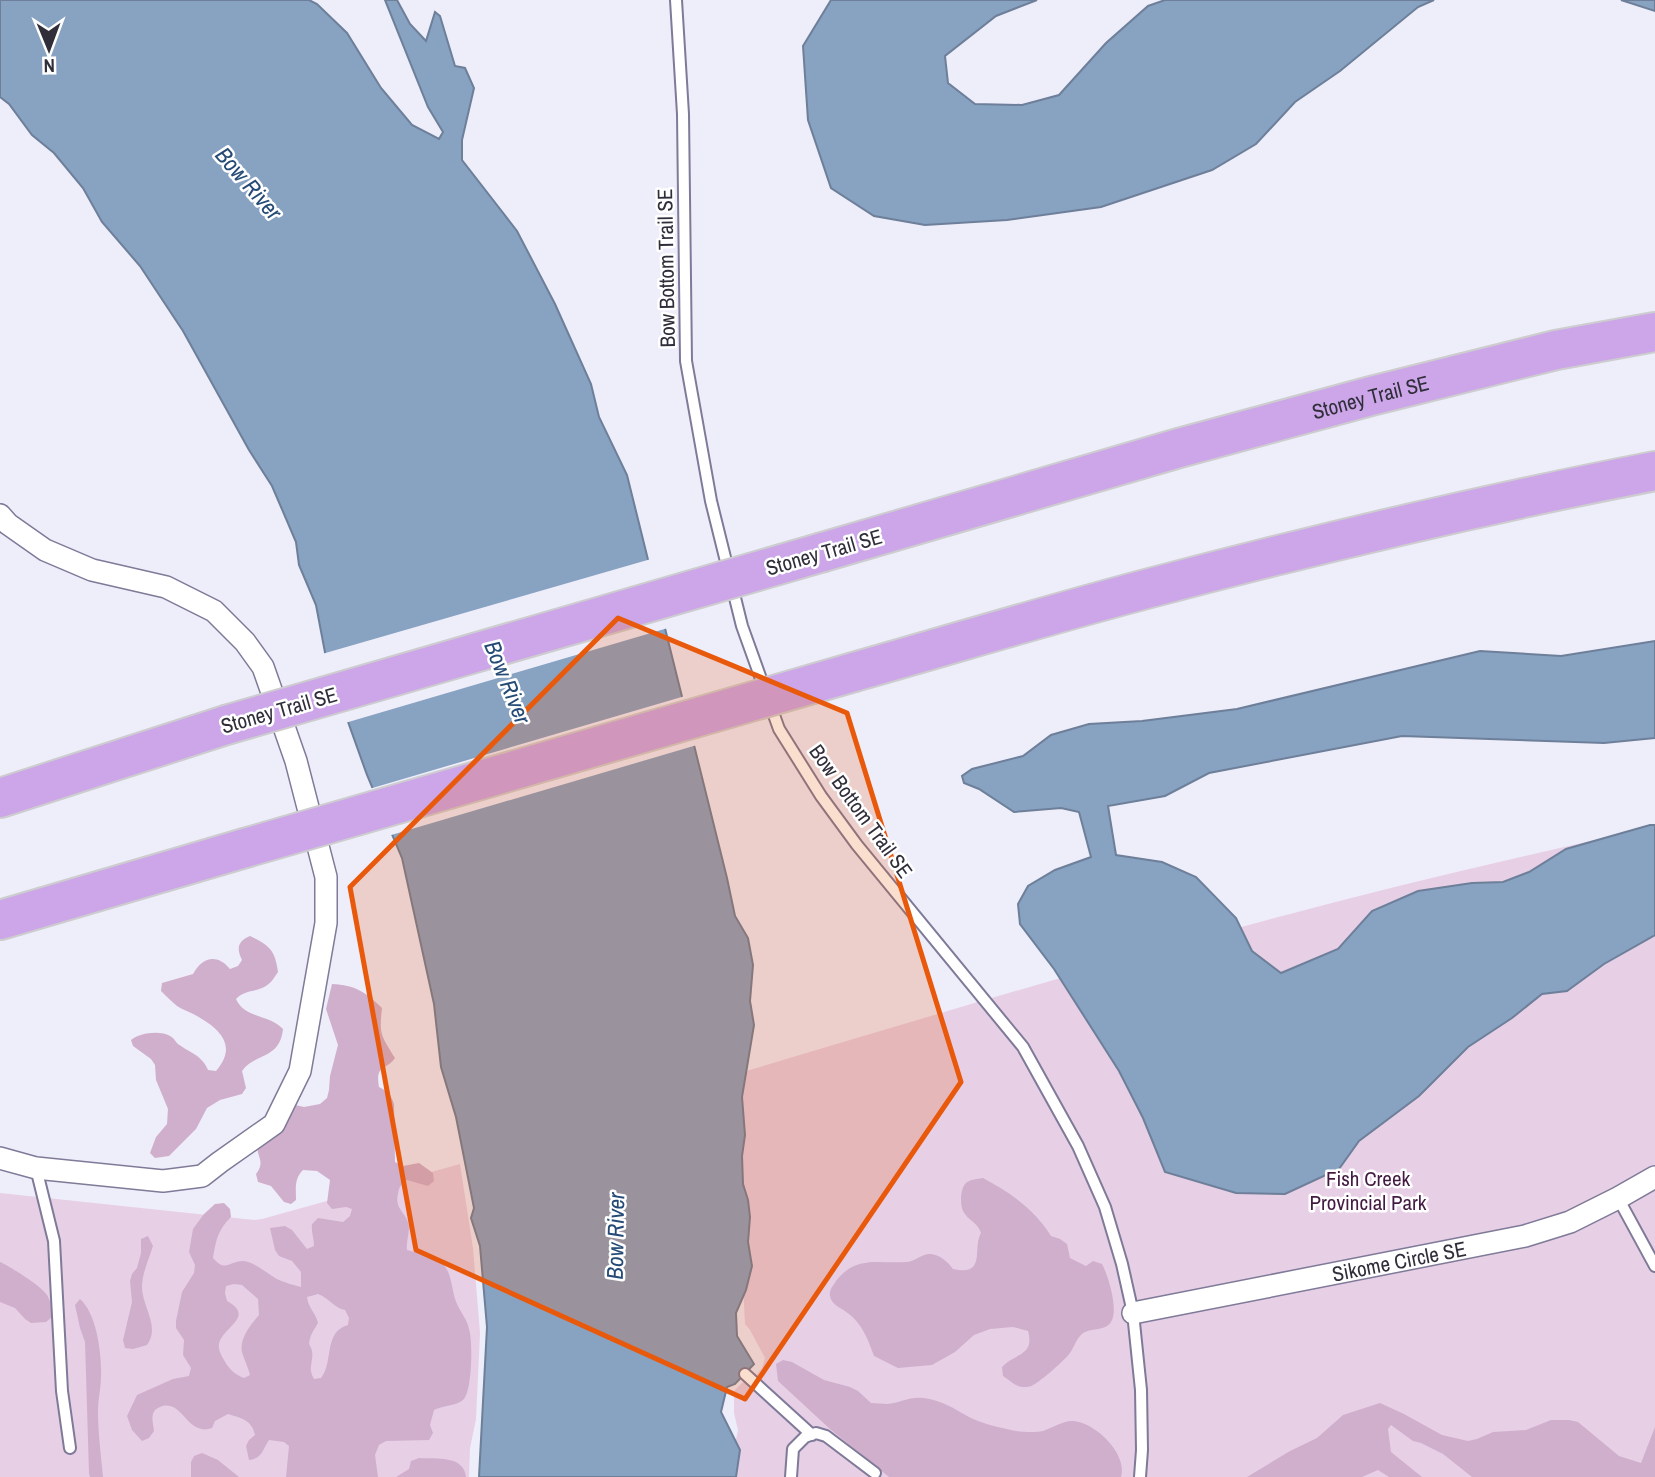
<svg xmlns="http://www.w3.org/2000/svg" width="1655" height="1477" font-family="'Archivo Narrow',sans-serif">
  <rect width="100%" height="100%" fill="#eeedfa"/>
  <path fill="#e7cfe5" d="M1655,827V1477H730L732,1459L738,1430L734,1413V1391L744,1381L754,1378L762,1368L765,1358L750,1330L745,1324L736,1152L746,1071C901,1025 1056,978 1213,935C1359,894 1507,859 1655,827Z
    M460,1164L473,1248L480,1333L476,1419L470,1448L469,1477H0V1193L254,1220L262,1219Z"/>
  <path fill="#d0afcd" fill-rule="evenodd" d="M250,936C270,946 275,950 278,972C274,978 270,985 262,988C252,992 243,991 236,999C245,1019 269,1014 283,1029C280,1060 254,1053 242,1071L246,1088L242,1094L220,1100L207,1108L196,1129L169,1156L155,1158L150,1153L156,1137L167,1124L168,1109L156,1080L155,1065L151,1059L133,1046L131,1040C139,1033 160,1030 170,1036C174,1038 175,1041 178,1044C190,1053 202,1055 208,1070L216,1071C238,1046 220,1029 197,1016C190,1012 183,1010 177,1006C171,1001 166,996 161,991L162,983L193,974C202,957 217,953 230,969L238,966L242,960C236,948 238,941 250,936Z
    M332,984C355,985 366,992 382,1008C379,1035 381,1035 395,1058C386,1071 375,1064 379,1087C387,1091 391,1095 394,1104L395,1162L403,1166L419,1163L433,1173L434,1181L428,1186L407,1180C401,1184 399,1187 398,1194C394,1210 408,1213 409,1227C409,1235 406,1242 407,1250C418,1253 435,1256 443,1264C453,1275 451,1291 457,1304C461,1313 467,1319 469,1329C473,1341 472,1390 464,1399C458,1406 443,1405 434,1410L430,1425L433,1433L429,1440L386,1441L379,1445L375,1455L378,1477H286L289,1446L284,1442L269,1440C262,1450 263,1458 249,1460L246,1446L249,1440L255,1435C252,1420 241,1418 228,1414L215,1421L212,1428C206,1430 202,1430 196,1427C184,1421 177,1400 160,1407C149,1411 153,1422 154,1431L149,1438L142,1441L132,1430L127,1416L137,1395L173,1379L189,1376L191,1368L183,1355L184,1340L176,1328V1321L182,1292L194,1273L195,1265L189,1252L193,1229L204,1214L215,1204L224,1203L230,1209L231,1217C218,1230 216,1240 213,1258C226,1273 229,1261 243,1261C256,1262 268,1275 279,1280C286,1283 294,1285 301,1287V1272L292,1261L279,1256L275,1250L270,1228L285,1226L292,1230L307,1249L314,1246C314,1238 311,1232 312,1224L318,1218L343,1222L350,1216L352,1209L346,1207L332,1209L327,1203L330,1180L317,1171L303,1170C294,1179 296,1188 296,1200L291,1204L284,1202L271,1186L258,1182L256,1174C265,1162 258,1159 257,1146L295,1105L304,1107L320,1104L327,1098L329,1090L330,1076L338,1045L326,1009ZM234,1284L242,1285L258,1299L259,1315C251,1324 239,1339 242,1352C244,1359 248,1367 250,1375L244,1378C234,1374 229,1369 224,1360C221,1355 218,1350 219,1344C222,1327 256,1317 227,1301L225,1293L226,1286ZM318,1294C329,1298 334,1308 345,1310L349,1318L348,1325C323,1332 334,1362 321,1378L314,1379C307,1367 314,1362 312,1351C310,1343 308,1347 310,1339C311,1334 315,1328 318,1323C316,1313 308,1308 307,1297Z
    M983,1178C1011,1193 1034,1209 1051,1236L1060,1239L1067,1244L1070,1258L1086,1266L1093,1261L1102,1264C1108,1275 1119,1310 1111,1322C1105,1332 1090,1327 1082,1334C1077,1338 1074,1347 1070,1353C1066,1359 1040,1382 1033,1385C1031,1387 1025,1387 1022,1387C1015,1386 1009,1380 1003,1376L1002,1367C1015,1353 1035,1356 1028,1331L1013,1327L990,1329L974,1335L955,1352L932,1365L898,1368L874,1356C868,1340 863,1325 849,1314C842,1308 832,1306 830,1296C829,1290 833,1286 836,1281C856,1255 878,1264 906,1262C915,1262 922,1253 931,1254C940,1255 948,1262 953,1269C987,1277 972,1248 981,1233C977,1221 968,1221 963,1211C960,1205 960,1188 966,1183C970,1179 978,1179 983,1178Z
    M148,1236L153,1246C149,1259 143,1271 142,1285C141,1306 161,1326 147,1345L133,1349L125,1348L123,1340L132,1302L130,1281L132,1274L137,1268L141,1253V1239Z
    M0,1262C11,1267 40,1285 47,1295C51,1301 52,1310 52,1317L46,1322L31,1323L25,1319L15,1308L0,1302Z
    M80,1299C97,1314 102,1355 101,1377C101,1388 98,1399 98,1410C98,1433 101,1455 103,1477H90L89,1473L85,1342L80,1328L75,1305Z
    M783,1360L792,1362L824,1380L850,1387L858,1391L871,1403C876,1403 882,1404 887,1404C900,1403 910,1396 924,1398C943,1401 953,1408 969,1417C981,1423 997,1427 1011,1430C1020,1432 1034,1433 1043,1431C1052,1428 1064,1420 1073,1421C1095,1422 1128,1454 1121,1477H889L830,1429L778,1381L776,1364Z
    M1380,1403L1404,1414L1442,1435L1468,1441L1477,1439L1493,1432L1526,1430L1551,1420H1569L1578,1422L1619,1456L1641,1463L1655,1427V1477H1472L1443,1454L1421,1443L1413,1441L1391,1425L1388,1429L1391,1452L1422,1477H1389L1378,1470L1362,1477H1247L1290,1451L1317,1438L1343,1415Z
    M202,1453L218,1460L239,1477H191V1462L194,1456Z
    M419,1458C436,1459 464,1455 466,1477H396L409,1469L411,1461Z"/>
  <path fill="#88a2c2" stroke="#6d7f99" stroke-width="2" d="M0,0H309L317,4L347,33L381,88L412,125L439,139L443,132L428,107L385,0H397L410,24L426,41L435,12L440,16L455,66L465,68L474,88L462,140V160L517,231L555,304L591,384L599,417L627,475L727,878L735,916L748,938L753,965L750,1001L754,1025L742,1097L745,1135L742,1156L743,1184L748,1200L750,1217L748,1242L752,1266L746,1290L736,1313L737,1336L754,1364L735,1384L727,1387L721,1412L740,1450L736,1477H479L487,1327L480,1246L471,1218L474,1208L456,1117L441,1067L434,1004L402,858L367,775L327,663L316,605L299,565L296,542L272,486L249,450L183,331L140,266L102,222L83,188L54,153L32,135L9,104L0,97Z
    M831,0H1037L996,16L945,56L948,83L975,104L1022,105L1059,95L1106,43L1148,6L1165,0H1434L1418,7L1340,71L1295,102L1256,144L1212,170L1101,207L1007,220L925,225L874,216L831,188L808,120L803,46Z
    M1621,0H1655V11Z
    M1655,641V738L1604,743L1402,736L1209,773L1165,796L1108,806L1116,855L1162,862L1196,877L1236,918L1252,951L1281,973L1338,949L1372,911L1418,891L1472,883L1503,882L1529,872L1566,849L1650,825H1655V935L1604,964L1567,991L1542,994L1512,1018L1468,1047L1419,1096L1359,1141L1339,1169L1285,1194L1236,1193L1165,1172L1143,1118L1119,1071L1054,969L1020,924L1018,904L1028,886L1055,870L1091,857L1079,812L1061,808L1014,812L979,789L964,783L962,776L972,769L1023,756L1051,735L1089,724L1142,721L1237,709L1480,651L1561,656Z"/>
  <path fill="#eeedfa" d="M651,559L668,628L345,723L323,664L322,654Z
    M685,696L697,745L388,836L369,789Z"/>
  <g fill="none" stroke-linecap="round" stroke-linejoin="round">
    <g stroke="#7e7a98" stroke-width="14">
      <path id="service" d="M676,0L683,114L686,361L711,501L742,626L779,729L821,796L857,845L1023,1047L1078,1146L1105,1207L1122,1264L1133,1313L1141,1390L1142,1450L1140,1477
        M36,1168L54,1241L62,1391L70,1448
        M1618,1198L1655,1266
        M745,1374L812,1435
        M791,1477L793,1449L805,1437L816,1433L826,1436L875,1473"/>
    </g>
    <g stroke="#7e7a98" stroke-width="24">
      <g id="minor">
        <path d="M0,515L8,524L45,550L92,570L166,587L214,611L245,642L263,667L296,761L326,877V923L300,1071L274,1124L220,1162L202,1176L163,1181L36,1168L0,1158"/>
        <path id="s1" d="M1133,1313L1525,1236L1570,1222L1618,1198L1655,1177"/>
      </g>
    </g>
    <g stroke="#cdcdd0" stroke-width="42">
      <g id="motorway">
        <path id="s2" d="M823,552L1179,448L1371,396L1556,350L1655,332"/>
        <path d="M854,672C953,644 1051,614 1150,588C1317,544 1485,504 1655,471"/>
        <path d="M0,798L226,725"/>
        <path d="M0,920L245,848"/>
      </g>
    </g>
    <use href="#service" stroke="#fff" stroke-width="10"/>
    <use href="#minor" stroke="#fff" stroke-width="21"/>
    <use href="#motorway" stroke="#cca6e8" stroke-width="38"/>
    <g stroke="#cdcdd0" stroke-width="42" stroke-linecap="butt">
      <path id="motorway-bridge" d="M226,725L823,552
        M245,848L854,672"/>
    </g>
    <use href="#motorway-bridge" stroke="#cca6e8" stroke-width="38"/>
  </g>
  <path fill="#e8590c" fill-opacity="0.2" stroke="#e8590c" stroke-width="5" stroke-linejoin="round" d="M618,618L847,713L961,1082L745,1399L416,1250L350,887Z"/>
  <g text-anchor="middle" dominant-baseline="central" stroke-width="5" stroke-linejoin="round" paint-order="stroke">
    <g font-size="21" fill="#2f2e3a" stroke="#fff">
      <text transform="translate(666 268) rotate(-91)">Bow Bottom Trail SE</text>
      <text stroke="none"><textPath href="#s2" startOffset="569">Stoney Trail SE</textPath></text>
      <text transform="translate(824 552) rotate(-16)">Stoney Trail SE</text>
      <text transform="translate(279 710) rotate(-16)">Stoney Trail SE</text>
      <text transform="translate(861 811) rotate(54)">Bow Bottom Trail SE</text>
      <text stroke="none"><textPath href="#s1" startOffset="271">Sikome Circle SE</textPath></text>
    </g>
    <g font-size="21" fill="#431a41" stroke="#fff">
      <text x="1368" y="1178">Fish Creek<tspan x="1368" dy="24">Provincial Park</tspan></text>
    </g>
    <g font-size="23" font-style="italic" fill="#244a75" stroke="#fff">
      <text transform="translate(249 183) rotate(49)">Bow River</text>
      <text transform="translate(508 682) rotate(68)">Bow River</text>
      <text transform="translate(615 1236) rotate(-89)">Bow River</text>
    </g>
  </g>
  <g transform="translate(49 49) rotate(179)" stroke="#ffffff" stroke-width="5" paint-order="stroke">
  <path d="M0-5L12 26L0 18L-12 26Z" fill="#2f2e3a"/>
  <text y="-10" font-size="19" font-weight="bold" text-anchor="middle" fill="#2f2e3a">N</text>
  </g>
</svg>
